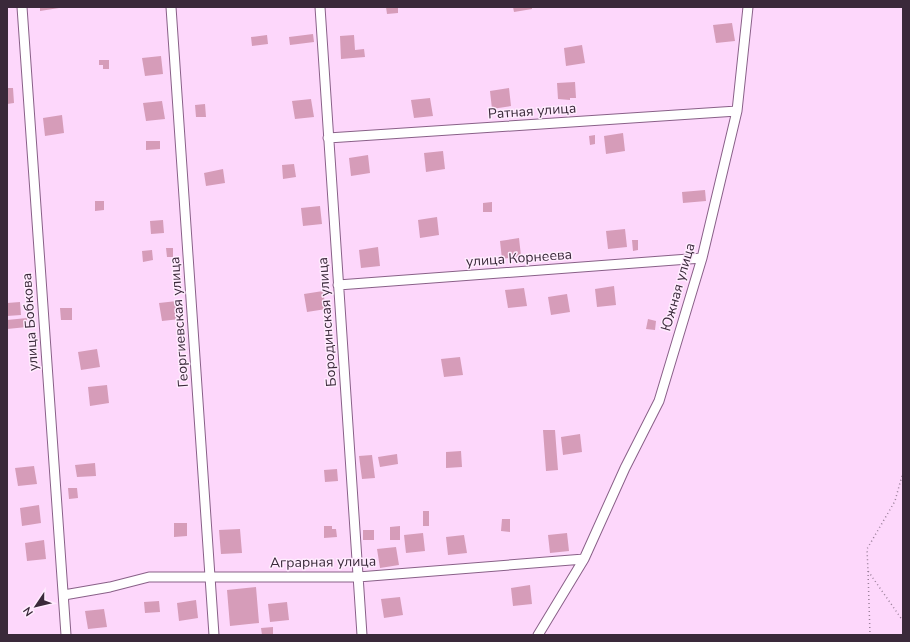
<svg xmlns="http://www.w3.org/2000/svg" width="910" height="642" font-family="'Nunito Sans',sans-serif">
  <rect width="100%" height="100%" fill="#fdd7fb"/>
  <path fill="#d69cb9" d="M40,7H59V8L40,11Z
    M386,7H398V13L387,14Z
    M513,7H532V9L514,12Z
    M732,23L735,41L716,43L713,25Z
    M313,34L314,42L290,45L289,37Z
    M267,35L268,44L252,46L251,37Z
    M354,35L355,50L364,49L365,57L341,59L340,36Z
    M582,45L585,63L566,66L564,48Z
    M161,56L163,74L145,76L142,58Z
    M99,60H109V69H103V65H99Z
    M575,82L576,98H570V100L558,99L557,83Z
    M7,88H13L14,103L7,104Z
    M509,88L511,106L492,109L490,91Z
    M430,98L433,116L414,118L411,100Z
    M311,99L314,117L295,119L292,101Z
    M162,101L165,119L146,121L143,103Z
    M205,104L206,117H196L195,105Z
    M62,115L64,133L45,136L43,118Z
    M623,133L625,151L606,154L604,136Z
    M595,135V144L590,145L589,136Z
    M146,141H160V149L146,150Z
    M443,151L445,169L426,172L424,153Z
    M368,155L370,173L351,176L349,158Z
    M294,164L296,177L283,179L282,165Z
    M223,169L225,183L206,186L204,173Z
    M705,190L706,201L683,203L682,192Z
    M95,201H104V210L95,211Z
    M492,202V212H483V203Z
    M320,206L322,224L303,226L301,208Z
    M437,217L439,235L420,238L418,220Z
    M163,220L164,233L151,234L150,221Z
    M625,229L627,247L608,249L606,231Z
    M519,238L521,256L502,259L500,241Z
    M632,240H638V250L633,251Z
    M378,247L380,266L361,268L359,250Z
    M166,248H173V257H167Z
    M152,250L153,260L143,262L142,251Z
    M614,286L616,305L597,307L595,289Z
    M524,288L527,306L508,308L505,290Z
    M323,291L326,309L307,312L304,294Z
    M567,294L570,312L551,315L548,297Z
    M177,301L180,319L162,321L159,303Z
    M20,302L21,315L7,316V303Z
    M60,308H72V320H61Z
    M27,318V327L7,329V320Z
    M648,319L656,321L655,330L646,329Z
    M97,349L100,367L81,370L78,352Z
    M460,357L463,375L444,377L441,359Z
    M107,385L109,403L90,406L88,387Z
    M543,430H555L558,470L546,471Z
    M580,434L582,452L563,455L561,437Z
    M461,451L462,467L446,468V452Z
    M397,454L398,464L380,467L378,457Z
    M372,455L375,478L362,479L359,456Z
    M95,463L96,476L77,477L75,465Z
    M34,466L37,484L18,486L15,468Z
    M337,469L338,481L325,482L324,470Z
    M68,488H77L78,498L69,499Z
    M39,505L41,523L22,526L20,508Z
    M423,511H429V526H423Z
    M502,519H510V532L501,531Z
    M174,523H187V536L174,537Z
    M324,526H332V529H336L337,537L324,538Z
    M400,526V540H390V527Z
    M240,529L242,553L221,554L219,530Z
    M363,530H374V540H363Z
    M423,533L425,551L406,553L404,535Z
    M567,533L569,551L550,553L548,535Z
    M464,535L467,553L448,555L446,537Z
    M44,540L46,559L27,561L25,543Z
    M396,547L399,565L380,568L377,549Z
    M530,585L532,604L513,606L511,588Z
    M256,587L259,623L230,626L227,590Z
    M400,597L403,615L384,618L381,599Z
    M196,600L198,618L179,621L177,603Z
    M159,601L160,612L145,613L144,602Z
    M287,602L289,620L270,622L268,604Z
    M104,609L107,627L88,629L85,611Z
    M273,627V635H262L261,628Z"/>
  <g fill="none" stroke-linecap="round" stroke-linejoin="round">
    <g stroke="#896088" stroke-width="11">
      <path id="minor" d="M22,7L66,635
        M171,7L214,635
        M320,7L362,635
        M328,138L737,111
        M338,285L702,258
        M64,595L110,587L149,577H358L584,559
        M538,635L584,559L625,468L659,401L702,258L737,111L748,7"/>
    </g>
    <path stroke="#9b809a" stroke-width="1.5" stroke-dasharray="1 3" stroke-linecap="butt" d="M903,472L895,501L867,549L868,571L903,621
      M868,571L870,635"/>
    <use href="#minor" stroke="#fff" stroke-width="9"/>
  </g>
  <g text-anchor="middle" dominant-baseline="central" stroke-width="3" stroke-linejoin="round" paint-order="stroke">
    <g font-size="14" fill="#3a293a" stroke="#ffecfe">
      <text transform="translate(532 111) rotate(-4)">Ратная улица</text>
      <text transform="translate(519 258) rotate(-4)">улица Корнеева</text>
      <text transform="translate(678 287) rotate(-74)">Южная улица</text>
      <text transform="translate(30 322) rotate(-94)">улица Бобкова</text>
      <text transform="translate(179 322) rotate(-94)">Георгиевская улица</text>
      <text transform="translate(327 322) rotate(-94)">Бородинская улица</text>
      <text transform="translate(323 562) rotate(-1)">Аграрная улица</text>
    </g>
  </g>
  <rect width="910" height="642" fill="none" stroke="#3a293a" stroke-width="16"/>
  <g transform="translate(36 606) rotate(235)" stroke="#ffecfe" stroke-width="3" paint-order="stroke">
  <path d="M0-3L7 15L0 10L-7 15Z" fill="#3a293a"/>
  <text y="-6" font-size="11" font-weight="bold" text-anchor="middle" fill="#3a293a">N</text>
  </g>
</svg>
